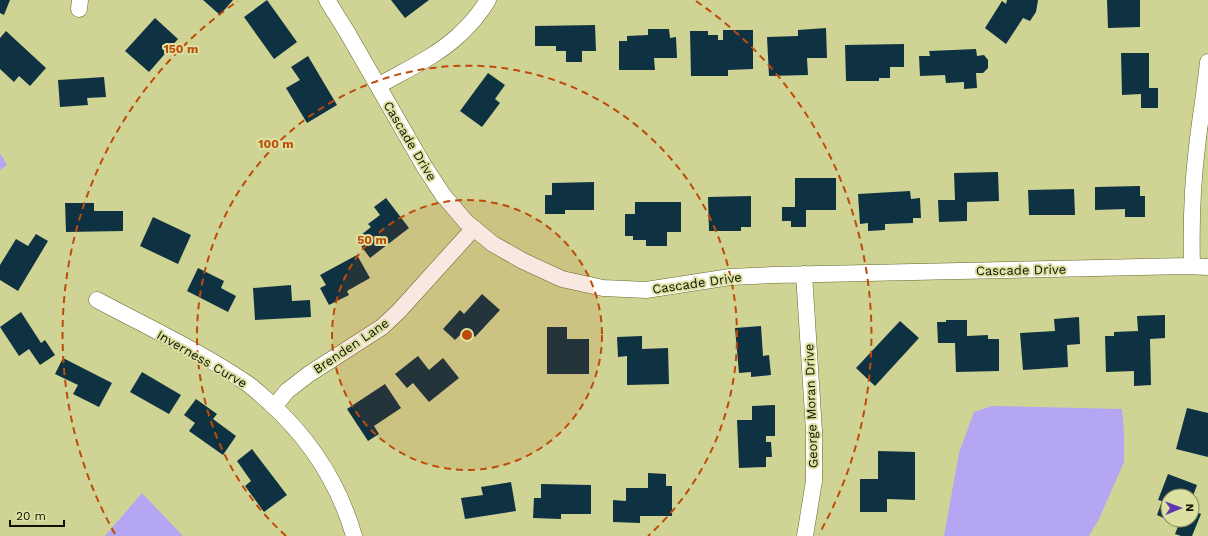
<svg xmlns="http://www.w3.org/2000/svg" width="1208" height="536" font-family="'Work Sans',sans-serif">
  <rect width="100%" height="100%" fill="#cfd495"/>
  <path fill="#b4a6f2" d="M0,153L7,165L0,170Z
    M992,406L1122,409L1124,432V462L1099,519L1089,536H944L959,453L974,412Z
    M142,493L183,536H105Z"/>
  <path fill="#0f3242" d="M0,0H10L4,15L0,13Z
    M203,0H233L220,15Z
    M267,0L297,42L274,59L244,17Z
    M391,0H429L405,18Z
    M1007,0H1038L1036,12L1030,21L1023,18L1006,44L985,28L1002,1L1006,4Z
    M1107,0H1140V27L1108,28Z
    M155,18L178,39L149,72L125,51Z
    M595,25L596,51H582V62H566V51H556V46H535V26Z
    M826,28L827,58H807L808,75L769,76L767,37L798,36V30Z
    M648,29H669L670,38L676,37L677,58H654L655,70H619V41H627V36L648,35Z
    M723,30H753V69L728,70V76H691L690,31H708V35H718V40H723Z
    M6,31L46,68L30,86L19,76L14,82L0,69V38Z
    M904,44V67H890V78H879V81H846L845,45Z
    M976,49L977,56L984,55L988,60V68L983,73H976L977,88L964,89V82L946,83L945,75L920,76L919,56H930L929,51Z
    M1121,53H1149V88H1158V108H1141V94L1122,95Z
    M308,56L337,105L307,123L286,88L300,80L291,67Z
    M488,73L505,85L495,99L500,103L482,127L460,111Z
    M104,77L106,97L87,98L88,105L60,107L58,80Z
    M998,172L999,201L967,202V221L939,222L938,200H955L954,173Z
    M795,178H836V210H806V227H791V221H782V207H795Z
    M594,182V210H565V214H545V195H552V183Z
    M1140,186V196H1145V217H1125V209L1095,210V187Z
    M1074,189L1075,215H1029L1028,190Z
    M910,191L911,199L920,198L921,218H913V223L885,224V230L868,231V223L860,224L858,194Z
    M751,196V227H741V231H709L708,197Z
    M386,198L409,228L370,258L356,239L371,227L368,224L380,215L374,207Z
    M635,202H681V232H667V246H646V240H633V236H625V214H635Z
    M65,203H94V211H123V231L66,232Z
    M153,217L191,235L178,264L140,246Z
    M36,234L48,241L18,291L0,280V265L16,239L28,246Z
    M357,255L370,278L347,291L349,295L329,305L320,288L326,285L320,275Z
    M198,268L224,281L221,288L236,296L228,312L187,291Z
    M291,285L292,301L310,300L311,317L255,320L253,288Z
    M482,294L500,310L475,337L466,329L455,340L443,329L460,310L464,314Z
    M21,312L41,343L45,340L55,355L40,365L29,349L19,356L0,327Z
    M1165,315V338L1150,339L1151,385L1134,386V371L1106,372L1105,336H1114V332L1138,331L1137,316Z
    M1079,317L1080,344L1067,345L1068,367L1023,370L1020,333L1055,331L1054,319Z
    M946,320H967V336L988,335V339H999V371L956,372L955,343H938L937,322H946Z
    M900,321L919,338L875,386L856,368Z
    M761,326L763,356L769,355L771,375L751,377V372L739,373L735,328Z
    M547,327H567V339H589V374H547Z
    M642,336V349L668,348L669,384L627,385V356L618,357L617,337Z
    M418,356L429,370L443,358L459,378L429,402L413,383L407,388L395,374Z
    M63,358L112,383L99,407L73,394L78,385L55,374Z
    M142,372L181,395L169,414L130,392Z
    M385,384L401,408L374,426L379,434L368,441L347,409Z
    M196,399L217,414L213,419L236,436L223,455L189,431L195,423L184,415Z
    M775,405V436H766V442H771L772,457H766V467L739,468L737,420H752V406Z
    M1187,408L1208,413V457L1176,449Z
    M252,449L287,495L264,512L245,486L251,481L237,461Z
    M878,451L915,452V500L887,499V512H860V479H878Z
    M648,473L666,474V486H672V516H640V523L613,522V500L626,501V488H648Z
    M1168,474L1197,485L1193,496H1168V520L1157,515L1162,501L1158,500Z
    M511,482L516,511L465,519L461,498L483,495L481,487Z
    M541,484L591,485V514H561V519L533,518L534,498H541Z
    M1192,510L1201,514L1192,536H1181L1175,534L1179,524L1169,520H1192Z"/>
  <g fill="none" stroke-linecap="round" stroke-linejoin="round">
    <g stroke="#65682c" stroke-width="17">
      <path id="minor" d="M327,0L347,32L424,166L443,195L466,222L493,244L523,261L562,279L603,288L646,290L730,277L774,275L1186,266L1208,267
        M79,9L80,0
        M378,86C404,71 437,56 459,35C470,25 480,13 488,0
        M1192,266C1191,226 1192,187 1197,147C1200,119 1205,91 1208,62
        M804,274L814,431V481L805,536
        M97,300C148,327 201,352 248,384C255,389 262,396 269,402C309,438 339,484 354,536
        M274,407L287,391L309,374L382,327L399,311L474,228"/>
    </g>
    <use href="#minor" stroke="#fff" stroke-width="16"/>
  </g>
  <circle cx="467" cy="335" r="135" fill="#bd4b0a" fill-opacity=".12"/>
  <g fill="none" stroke="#bd4b0a" stroke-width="2" stroke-dasharray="7 5">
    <circle cx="467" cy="335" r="135"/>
    <path d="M286 536A270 270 0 1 1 648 536"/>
    <path d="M115 534A405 405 0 0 1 238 1M696 1A405 405 0 0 1 819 534"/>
  </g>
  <g text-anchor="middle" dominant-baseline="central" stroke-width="4" stroke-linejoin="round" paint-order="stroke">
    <g font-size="13" fill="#101100" stroke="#dce1a2">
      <text transform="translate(410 141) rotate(59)">Cascade Drive</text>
      <text transform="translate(1021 270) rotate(-1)">Cascade Drive</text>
      <text transform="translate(697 283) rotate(-8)">Cascade Drive</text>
      <text transform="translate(351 346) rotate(-34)">Brenden Lane</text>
      <text transform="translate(202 359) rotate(30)">Inverness Curve</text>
      <text transform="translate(811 406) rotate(-92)">George Moran Drive</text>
    </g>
  </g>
  <circle cx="467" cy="335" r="6" fill="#bd4b0a" stroke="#dce1a2" stroke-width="2"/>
  <g font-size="12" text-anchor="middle" font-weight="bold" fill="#bd4b0a" stroke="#dce1a2" stroke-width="4" stroke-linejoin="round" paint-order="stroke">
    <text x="181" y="53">150 m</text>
    <text x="276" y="148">100 m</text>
    <text x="372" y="244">50 m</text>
  </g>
  <g transform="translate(1180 508) rotate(89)"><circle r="19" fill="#dce1a2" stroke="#8a8e61"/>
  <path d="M0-3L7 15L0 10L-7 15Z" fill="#5e39b1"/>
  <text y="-6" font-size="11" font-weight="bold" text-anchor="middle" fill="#101100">N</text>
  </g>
  <path d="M10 520v6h54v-6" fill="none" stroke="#101100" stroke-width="2"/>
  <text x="16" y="520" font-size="12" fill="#101100" stroke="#dce1a2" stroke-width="3" paint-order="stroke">20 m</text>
</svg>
